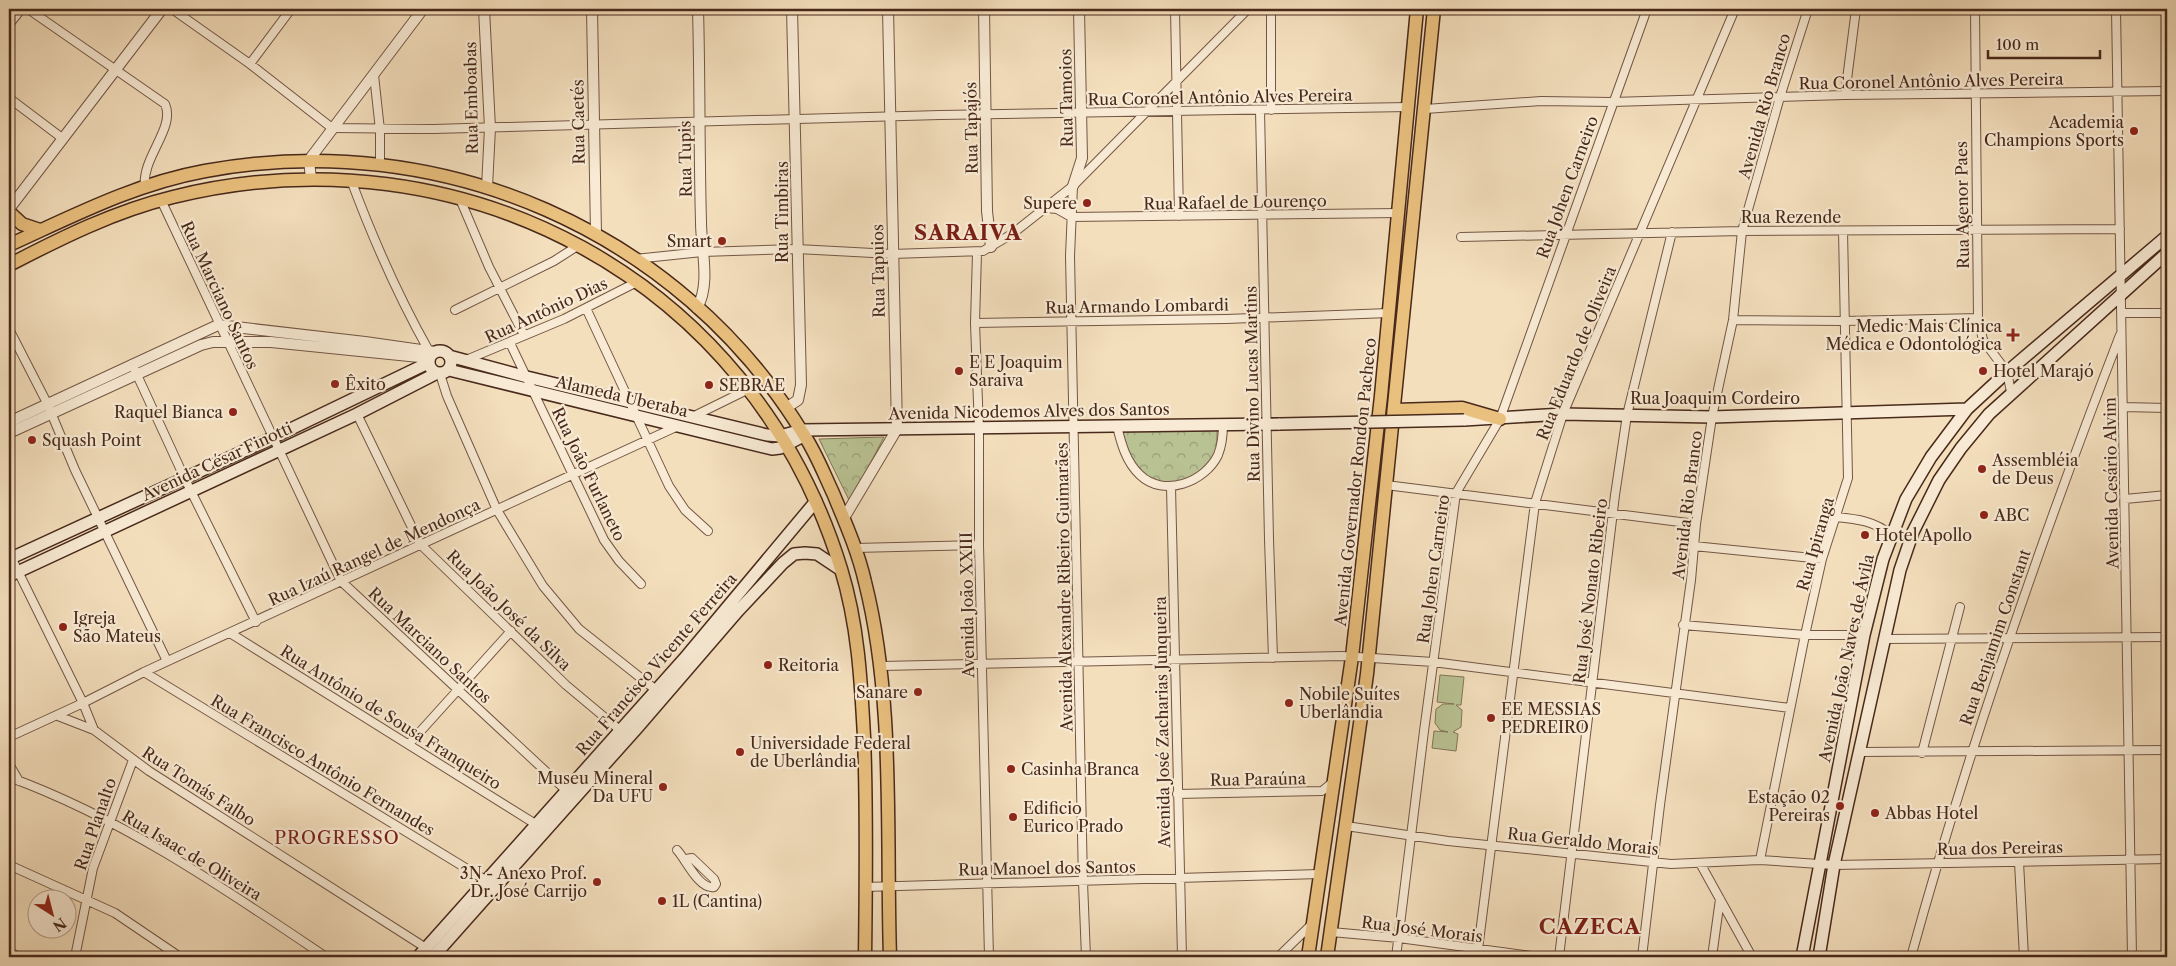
<svg xmlns="http://www.w3.org/2000/svg" width="2176" height="966" font-family="'Libre Caslon Text',serif">
  <defs>
    <pattern id="park-crowns" width="20" height="18" patternUnits="userSpaceOnUse" patternTransform="scale(1.25)"><rect width="20" height="18" fill="#b9c293"/><path d="M2 6a3 3 0 1 1 6 0M12 15a3 3 0 1 1 6 0" fill="none" stroke="#989e77"/></pattern>
  </defs>
  <rect width="100%" height="100%" fill="#f4dfbd"/>
  <filter id="stains"><feTurbulence type="fractalNoise" baseFrequency=".004" numOctaves="4"/><feColorMatrix values="0 0 0 0 .2 0 0 0 0 .09 0 0 0 0 .02 0 0 0 .5 -.17"/></filter>
  <radialGradient id="worn" r=".72"><stop offset=".6" stop-color="#630" stop-opacity="0"/><stop offset="1" stop-color="#630" stop-opacity=".3"/></radialGradient>
  <path fill="url(#park-crowns)" stroke="#807657" d="M1217,429V454C1208,463 1199,474 1188,480C1184,483 1178,482 1173,483C1139,486 1128,459 1122,431Z
    M884,437L850,502L819,439Z"/>
  <path fill="#b9c293" stroke="#807657" d="M1440,675L1464,677L1461,705H1456L1462,710L1461,727L1453,732L1458,734L1456,751L1432,748L1434,731L1448,732L1440,730L1435,723L1436,709L1443,704H1454L1437,702Z"/>
  <g fill="none" stroke-linecap="round" stroke-linejoin="round">
    <g stroke="#735644" stroke-width="10">
      <path id="minor" d="M28,9L165,104C176,128 141,158 145,187
        M172,9L250,64L332,128L433,129L940,115L1409,107
        M1175,9L1179,216
        M1271,9V110
        M1975,9L1978,318L1983,340L2007,372L2011,392
        M2116,9L2132,957
        M250,64L291,9
        M374,75L380,130V164
        M1845,95L1856,9
        M9,98L62,138
        M1425,109L1541,101L1612,102L1845,95L2167,91
        M1260,110L1269,539L1273,658
        M351,180C373,239 398,296 429,351
        M1073,186L1070,256L1083,882L1086,957
        M460,199L489,267L524,335
        M161,200L341,581L569,793
        M1045,208L1057,209L1071,217
        M1071,217L1399,213
        M1461,237L1742,231L2120,229
        M977,253L975,323L979,429V545L989,957
        M635,259L702,252L797,249L892,254L983,251L1012,234L1073,186L1248,9
        M586,308L669,486L685,510L708,531
        M455,310L554,261L579,245
        M2122,313H2167
        M1733,320L1844,321L1978,318
        M975,323L1226,319L1389,313
        M9,329L47,403L75,470L167,661
        M510,343L604,540L619,561L641,584
        M466,360L564,319L637,282
        M132,364L185,479L256,622
        M440,374L447,396L497,510L543,586L579,629L656,690
        M2123,407L2167,408
        M357,414L420,544L566,685L621,731
        M692,417L749,389
        M1117,426C1121,443 1126,462 1140,475C1164,498 1205,482 1218,455C1222,445 1223,434 1223,424
        M1386,485L1696,524
        M1171,487L1182,957
        M2125,499L2167,495
        M1836,517C1857,519 1875,521 1891,535
        M1694,546L1822,559
        M855,548L979,545
        M9,553L83,703L94,730
        M1683,625L1805,635H1864
        M230,633L537,825
        M1885,639L2167,637
        M882,666L1342,656L1433,662L1790,708
        M144,672L487,881
        M58,716L94,730L149,771L426,948
        M9,737L83,703L144,672L678,426
        M409,744L511,631
        M1861,752L2167,750
        M1922,753L1960,607
        M9,764L19,781
        M9,777C124,819 225,889 326,957
        M1177,794L1322,791L1333,782
        M1346,826L1448,841L1671,864L1760,860L1834,865L2167,859
        M677,850C685,858 699,890 714,887L716,884L714,879L692,858L686,859
        M1760,860L1805,635L1822,559L1848,478L1843,231
        M2019,862L2024,957
        M1700,863L1752,957
        M9,865L115,913L180,957
        M865,887L1319,874
        M1331,932L1399,938L1539,957
        M9,952L20,957
        M75,957L93,868L133,760
        M1278,957L1313,923
        M1396,957L1424,731L1456,493L1500,419L1647,9
        M1477,957L1535,503L1563,414L1735,9
        M1559,957L1615,495L1627,415L1672,232
        M1642,957L1660,805L1691,580L1696,524L1712,417L1733,320L1742,231L1780,97L1808,9
        M1712,957L1720,899
        M1911,957C1969,746 2041,540 2120,335"/>
    </g>
    <g stroke="#735644" stroke-width="12">
      <path id="tertiary" d="M484,9L490,128L487,187
        M592,9L596,234
        M984,9L987,211L991,247
        M9,23L20,9
        M311,179L309,160L423,9
        M1073,186L1082,158L1079,9
        M9,209L162,9
        M697,308C711,284 701,249 701,222C699,151 700,80 698,9
        M786,408L798,400L801,385L792,9
        M9,422L218,325L365,342L435,352
        M9,433L201,345L213,342H271L429,358
        M844,518L897,429L888,9"/>
    </g>
    <g stroke="#48291b" stroke-width="14">
      <path id="secondary" d="M429 362a11 11 0 1 1 22 0a11 11 0 1 1-22 0Z
        M449,356L527,377L767,435L780,436L802,430L1280,424
        M449,370L772,449L780,448L805,435
        M1464,420L1563,414L1712,417L1967,409
        M9,559L272,438L428,363
        M9,576L357,414L437,373
        M418,957L684,659L816,501
        M433,957L637,728L738,611L783,563L794,554L805,553L817,554L841,570
        M1802,957L1864,635L1883,559L1906,499L1931,457L1967,409L2007,372L2167,236
        M1819,957L1834,865L1900,570L1913,532L1939,480L1961,448L1989,414L2167,253"/>
    </g>
    <g stroke="#48291b" stroke-width="15">
      <path id="primary" d="M9,212L22,224L40,230
        M9,245C73,216 134,184 205,171C440,127 679,230 804,435C816,453 824,474 833,493C845,522 858,551 865,582C895,700 886,835 890,957
        M9,265C61,238 115,211 173,197C462,125 753,280 841,569C858,624 861,680 864,737C867,810 866,884 865,957
        M1395,410L1462,408L1500,419
        M1308,957L1352,657L1381,396L1417,9
        M1327,957L1367,674L1434,9"/>
    </g>
    <use href="#minor" stroke="#f8ead4" stroke-width="8"/>
    <use href="#tertiary" stroke="#f8ead4" stroke-width="10"/>
    <use href="#secondary" stroke="#f8ead4" stroke-width="11"/>
    <use href="#primary" stroke="#eac07e" stroke-width="12"/>
    <g stroke="#48291b" stroke-width="14" stroke-linecap="butt">
      <path id="secondary-bridge" d="M1280,424L1464,420"/>
    </g>
    <use href="#secondary-bridge" stroke="#f8ead4" stroke-width="11"/>
  </g>
  <g fill="#8f2418" stroke="#f8ead4" stroke-width="2">
    <circle cx="2134" cy="131" r="5"/>
    <circle cx="1087" cy="203" r="5"/>
    <circle cx="722" cy="241" r="5"/>
    <path d="M2010.5 327.5h5v5h5v5h-5v5h-5v-5h-5v-5h5z"/>
    <circle cx="959" cy="371" r="5"/>
    <circle cx="1983" cy="371" r="5"/>
    <circle cx="335" cy="384" r="5"/>
    <circle cx="709" cy="385" r="5"/>
    <circle cx="233" cy="412" r="5"/>
    <circle cx="32" cy="440" r="5"/>
    <circle cx="1982" cy="469" r="5"/>
    <circle cx="1984" cy="515" r="5"/>
    <circle cx="1865" cy="535" r="5"/>
    <circle cx="63" cy="627" r="5"/>
    <circle cx="768" cy="665" r="5"/>
    <circle cx="918" cy="692" r="5"/>
    <circle cx="1289" cy="703" r="5"/>
    <circle cx="1491" cy="718" r="5"/>
    <circle cx="740" cy="752" r="5"/>
    <circle cx="1011" cy="769" r="5"/>
    <circle cx="663" cy="787" r="5"/>
    <circle cx="1840" cy="806" r="5"/>
    <circle cx="1875" cy="813" r="5"/>
    <circle cx="1013" cy="817" r="5"/>
    <circle cx="597" cy="882" r="5"/>
    <circle cx="662" cy="901" r="5"/>
  </g>
  <g text-anchor="middle" dominant-baseline="central" stroke-width="4.5" stroke-linejoin="round" paint-order="stroke">
    <g font-size="16" fill="#48291b" stroke="#f8ead4">
      <text transform="translate(1931 81) rotate(-1)">Rua Coronel Antônio Alves Pereira</text>
      <text transform="translate(1220 97) rotate(-1)">Rua Coronel Antônio Alves Pereira</text>
      <text transform="translate(471 98) rotate(-91)">Rua Emboabas</text>
      <text transform="translate(1066 98) rotate(-91)">Rua Tamoios</text>
      <text transform="translate(1764 106) rotate(-74)">Avenida Rio Branco</text>
      <text transform="translate(578 122) rotate(-91)">Rua Caetés</text>
      <text transform="translate(971 128) rotate(-91)">Rua Tapajós</text>
      <text transform="translate(685 159) rotate(-91)">Rua Tupis</text>
      <text transform="translate(1567 187) rotate(-70)">Rua Johen Carneiro</text>
      <text transform="translate(1235 202) rotate(-1)">Rua Rafael de Lourenço</text>
      <text transform="translate(1962 205) rotate(-91)">Rua Agenor Paes</text>
      <text transform="translate(782 212) rotate(-90)">Rua Timbiras</text>
      <text x="1791" y="217">Rua Rezende</text>
      <text transform="translate(878 271) rotate(-91)">Rua Tapuios</text>
      <text transform="translate(220 295) rotate(65)">Rua Marciano Santos</text>
      <text transform="translate(1137 306) rotate(-1)">Rua Armando Lombardi</text>
      <text transform="translate(546 310) rotate(-25)">Rua Antônio Dias</text>
      <text transform="translate(1576 353) rotate(-68)">Rua Eduardo de Oliveira</text>
      <text transform="translate(1252 384) rotate(-91)">Rua Divino Lucas Martins</text>
      <text transform="translate(622 396) rotate(13)">Alameda Uberaba</text>
      <text x="1715" y="398">Rua Joaquim Cordeiro</text>
      <text transform="translate(1029 411) rotate(-1)">Avenida Nicodemos Alves dos Santos</text>
      <text transform="translate(217 461) rotate(-25)">Avenida César Finotti</text>
      <text transform="translate(589 474) rotate(64)">Rua João Furlaneto</text>
      <text transform="translate(1355 482) rotate(-84)">Avenida Governador Rondon Pacheco</text>
      <text transform="translate(2111 483) rotate(-91)">Avenida Cesário Alvim</text>
      <text transform="translate(1687 505) rotate(-83)">Avenida Rio Branco</text>
      <text transform="translate(1815 544) rotate(-74)">Rua Ipiranga</text>
      <text transform="translate(374 552) rotate(-25)">Rua Izaú Rangel de Mendonça</text>
      <text transform="translate(1433 569) rotate(-82)">Rua Johen Carneiro</text>
      <text transform="translate(1064 587) rotate(-91)">Avenida Alexandre Ribeiro Guimarães</text>
      <text transform="translate(1590 591) rotate(-83)">Rua José Nonato Ribeiro</text>
      <text transform="translate(967 605) rotate(-91)">Avenida João XXIII</text>
      <text transform="translate(509 610) rotate(44)">Rua João José da Silva</text>
      <text transform="translate(1995 637) rotate(-71)">Rua Benjamim Constant</text>
      <text transform="translate(430 645) rotate(43)">Rua Marciano Santos</text>
      <text transform="translate(1846 658) rotate(-78)">Avenida João Naves de Ávila</text>
      <text transform="translate(656 664) rotate(-49)">Rua Francisco Vicente Ferreira</text>
      <text transform="translate(391 717) rotate(32)">Rua Antônio de Sousa Franqueiro</text>
      <text transform="translate(1162 722) rotate(-91)">Avenida José Zacharias Junqueira</text>
      <text transform="translate(323 765) rotate(31)">Rua Francisco Antônio Fernandes</text>
      <text transform="translate(1258 779) rotate(-1)">Rua Paraúna</text>
      <text transform="translate(199 786) rotate(33)">Rua Tomás Falbo</text>
      <text transform="translate(95 824) rotate(-71)">Rua Planalto</text>
      <text transform="translate(1583 841) rotate(6)">Rua Geraldo Morais</text>
      <text transform="translate(2000 848) rotate(-1)">Rua dos Pereiras</text>
      <text transform="translate(192 855) rotate(31)">Rua Isaac de Oliveira</text>
      <text transform="translate(1047 868) rotate(-1)">Rua Manoel dos Santos</text>
      <text transform="translate(1422 929) rotate(7)">Rua José Morais</text>
    </g>
    <g font-size="16" fill="#48291b" stroke="#f8ead4" text-anchor="start">
      <text x="2124" y="122" text-anchor="end">Academia<tspan x="2124" dy="18">Champions Sports</tspan></text>
      <text x="1077" y="203" text-anchor="end">Supere</text>
      <text x="712" y="241" text-anchor="end">Smart</text>
      <text x="2002" y="326" text-anchor="end">Medic Mais Clínica<tspan x="2002" dy="18">Médica e Odontológica</tspan></text>
      <text x="969" y="362">E E Joaquim<tspan x="969" dy="18">Saraiva</tspan></text>
      <text x="1993" y="371">Hotel Marajó</text>
      <text x="345" y="384">Êxito</text>
      <text x="719" y="385">SEBRAE</text>
      <text x="223" y="412" text-anchor="end">Raquel Bianca</text>
      <text x="42" y="440">Squash Point</text>
      <text x="1992" y="460">Assembléia<tspan x="1992" dy="18">de Deus</tspan></text>
      <text x="1994" y="515">ABC</text>
      <text x="1875" y="535">Hotel Apollo</text>
      <text x="73" y="618">Igreja<tspan x="73" dy="18">São Mateus</tspan></text>
      <text x="778" y="665">Reitoria</text>
      <text x="908" y="692" text-anchor="end">Sanare</text>
      <text x="1299" y="694">Nobile Suítes<tspan x="1299" dy="18">Uberlândia</tspan></text>
      <text x="1501" y="709">EE MESSIAS<tspan x="1501" dy="18">PEDREIRO</tspan></text>
      <text x="750" y="743">Universidade Federal<tspan x="750" dy="18">de Uberlândia</tspan></text>
      <text x="1021" y="769">Casinha Branca</text>
      <text x="653" y="778" text-anchor="end">Museu Mineral<tspan x="653" dy="18">Da UFU</tspan></text>
      <text x="1830" y="797" text-anchor="end">Estação 02<tspan x="1830" dy="18">Pereiras</tspan></text>
      <text x="1023" y="808">Edificio<tspan x="1023" dy="18">Eurico Prado</tspan></text>
      <text x="1885" y="813">Abbas Hotel</text>
      <text x="587" y="873" text-anchor="end">3N - Anexo Prof.<tspan x="587" dy="18">Dr. José Carrijo</tspan></text>
      <text x="672" y="901">1L (Cantina)</text>
    </g>
    <g font-size="18" letter-spacing="1" fill="#7a1f14" stroke="#f8ead4">
      <text x="337" y="838">PROGRESSO</text>
    </g>
    <g font-size="21" font-weight="bold" letter-spacing="1" fill="#7a1f14" stroke="#f8ead4">
      <text x="968" y="232">SARAIVA</text>
      <text x="1590" y="926">CAZECA</text>
    </g>
  </g>
  <rect width="2176" height="966" fill="none" stroke="#f4dfbd" stroke-width="30"/>
  <rect x="10" y="10" width="2156" height="946" fill="none" stroke="#48291b" stroke-width="2.5"/>
  <rect x="15" y="15" width="2146" height="936" fill="none" stroke="#48291b"/>
  <g transform="translate(52 914) rotate(144)"><circle r="24" fill="#f8ead4" stroke="#b29d8a"/>
  <path d="M0-4L9 19L0 12L-9 19Z" fill="#8f2418"/>
  <text y="-8" font-size="14" font-weight="bold" text-anchor="middle" fill="#48291b">N</text>
  </g>
  <path d="M1988 50v8h112v-8" fill="none" stroke="#48291b" stroke-width="2.5"/>
  <text x="1996" y="50" font-size="15" fill="#48291b" stroke="#f8ead4" stroke-width="4" paint-order="stroke">100 m</text>
  <rect width="100%" height="100%" filter="url(#stains)"/>
  <rect width="100%" height="100%" fill="url(#worn)"/>
</svg>
